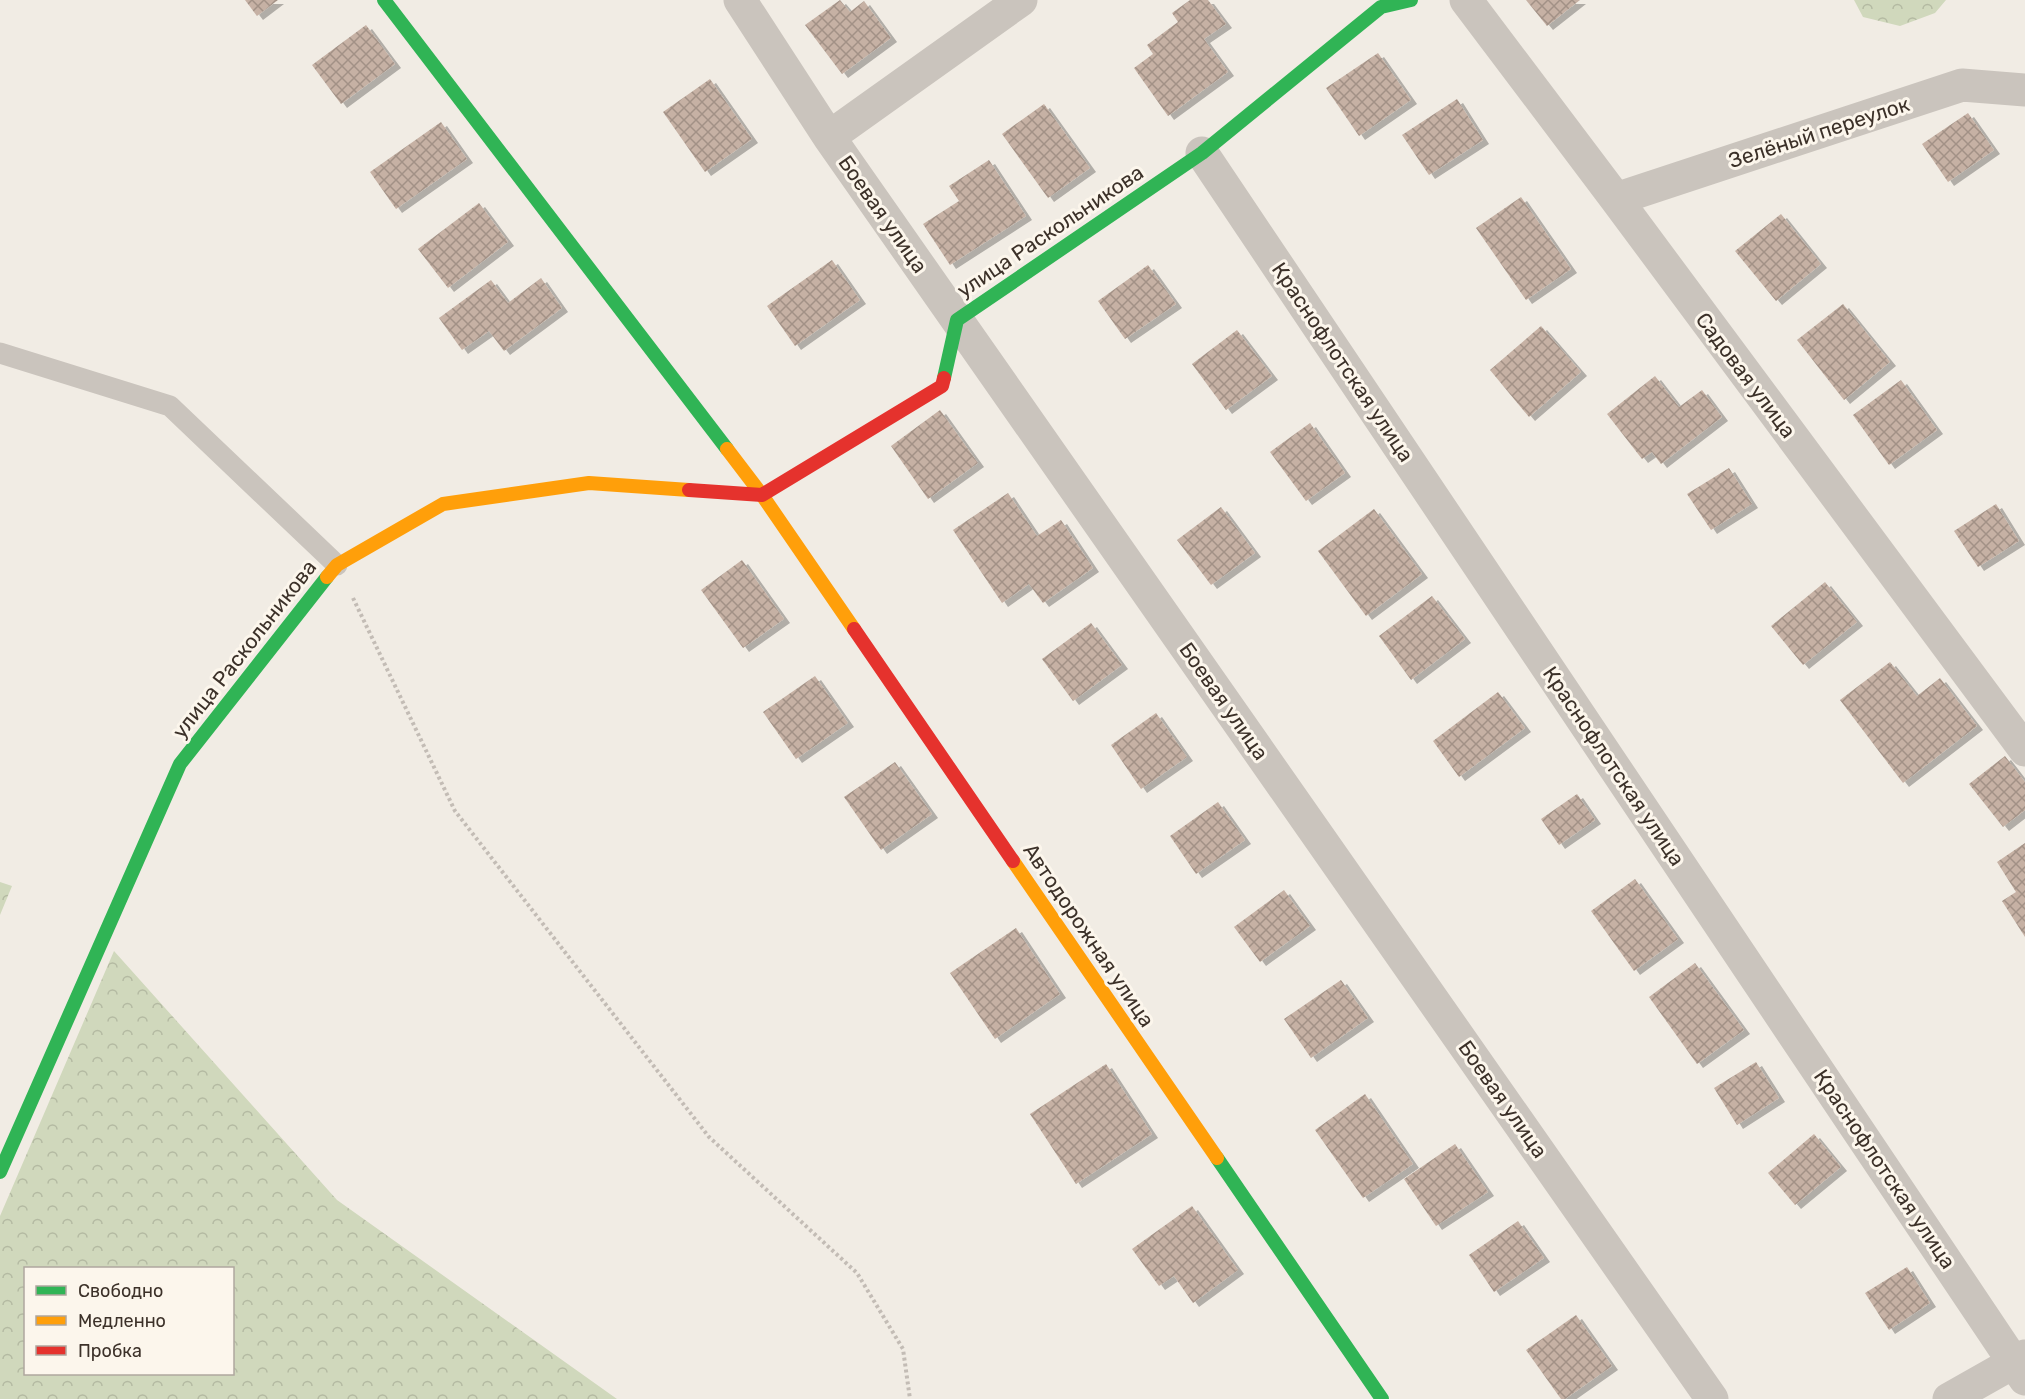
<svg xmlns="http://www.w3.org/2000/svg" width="2025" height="1399" font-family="Rubik,sans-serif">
  <defs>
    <pattern id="forest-crowns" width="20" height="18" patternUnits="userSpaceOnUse" patternTransform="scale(1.5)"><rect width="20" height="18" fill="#d0d8bc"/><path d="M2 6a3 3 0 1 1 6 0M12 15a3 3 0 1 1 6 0" fill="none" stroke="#b4baa2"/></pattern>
    <pattern id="building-cross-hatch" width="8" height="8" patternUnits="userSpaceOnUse" patternTransform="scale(1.5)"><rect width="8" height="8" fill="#c6b1a4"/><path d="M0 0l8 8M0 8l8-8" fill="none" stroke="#a29186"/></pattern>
    <filter id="shadow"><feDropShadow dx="6" dy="4" stdDeviation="0" flood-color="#0004"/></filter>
  </defs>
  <rect width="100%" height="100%" fill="#f1ece4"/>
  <path fill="url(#forest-crowns)" fill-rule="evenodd" d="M1854,0H1946L1935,13L1900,26L1863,17Z
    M0,882L12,886L0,915Z
    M114,951L337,1200L617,1399H0V1216ZM26,1268H232V1374H26Z"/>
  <path fill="url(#building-cross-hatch)" filter="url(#shadow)" d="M245,0H278L257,16Z
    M840,0L850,12L864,1L891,38L842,74L805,25Z
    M1190,0H1208L1226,24L1204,39L1228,72L1168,116L1134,68L1153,54L1147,45L1178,22L1172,13Z
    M1526,0H1580L1547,26Z
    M366,25L395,64L341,104L312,65Z
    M1378,53L1411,100L1359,136L1326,88Z
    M710,79L752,139L705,172L663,112Z
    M1457,99L1483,140L1429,175L1402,135Z
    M1044,104L1090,168L1048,198L1002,134Z
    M1968,113L1994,150L1948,182L1922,144Z
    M441,122L467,159L396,209L370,172Z
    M989,160L1026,216L950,265L923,224L959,201L949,186Z
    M1521,197L1571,269L1526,300L1476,228Z
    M479,203L508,242L448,288L418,249Z
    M1781,214L1821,264L1776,301L1735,251Z
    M832,260L860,300L795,346L767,306Z
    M1148,265L1176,304L1125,339L1098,301Z
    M541,278L562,308L504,351L489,331L462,350L439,318L491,280L508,303Z
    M1843,304L1890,362L1844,400L1797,340Z
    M1541,326L1581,372L1529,417L1490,370Z
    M1237,330L1272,376L1226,410L1192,364Z
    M1655,376L1679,407L1702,390L1722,417L1661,464L1652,452L1642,459L1607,414Z
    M1901,380L1937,430L1889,465L1853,415Z
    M940,410L978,463L928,499L891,446Z
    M1310,423L1345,473L1306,501L1270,452Z
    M1729,468L1752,504L1711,530L1687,494Z
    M1008,493L1037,536L1061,520L1093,568L1043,603L1029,584L1002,603L953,530Z
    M1996,504L2019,541L1978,567L1954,531Z
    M1221,507L1255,553L1211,585L1177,540Z
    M1374,509L1422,574L1366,616L1318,551Z
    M742,560L784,619L743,648L701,590Z
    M1825,582L1857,622L1803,665L1771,626Z
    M1432,596L1465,639L1411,680L1379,636Z
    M1091,623L1122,665L1073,701L1042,659Z
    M1890,662L1917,696L1940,678L1977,726L1903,783L1840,700Z
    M815,676L848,723L796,759L763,712Z
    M1498,692L1525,728L1459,777L1433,741Z
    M1156,713L1187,757L1141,789L1111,745Z
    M2005,756L2025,782V810L2003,827L1969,784Z
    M895,762L932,814L881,850L844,797Z
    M1577,794L1595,820L1559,845L1541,819Z
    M1218,802L1245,840L1196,874L1170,836Z
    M2025,843V937L2002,901L2016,892L1997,862Z
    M1635,879L1678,939L1634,971L1591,911Z
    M1284,890L1310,926L1260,962L1234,927Z
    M1016,928L1060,994L995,1039L950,973Z
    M1695,963L1744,1030L1697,1064L1649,997Z
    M1341,980L1368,1018L1311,1058L1284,1019Z
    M1756,1062L1779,1098L1737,1125L1714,1088Z
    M1106,1064L1152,1134L1076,1184L1030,1114Z
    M1365,1094L1413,1164L1363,1198L1315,1130Z
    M1814,1134L1841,1167L1795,1205L1768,1173Z
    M1455,1144L1488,1192L1436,1226L1404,1179Z
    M1192,1206L1238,1270L1193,1303L1174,1276L1159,1286L1132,1249Z
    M1518,1221L1544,1258L1494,1292L1469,1255Z
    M1907,1267L1930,1303L1889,1330L1865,1293Z
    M1576,1315L1612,1366L1565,1399H1561L1526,1350Z"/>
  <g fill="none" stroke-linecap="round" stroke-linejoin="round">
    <path stroke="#c3bcb5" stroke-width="4" stroke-dasharray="3 3" stroke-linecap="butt" d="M353,598L455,811L709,1137L857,1273L903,1349L910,1399"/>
    <path stroke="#cac4bd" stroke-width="21" d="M0,353L170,406L337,565"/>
    <path stroke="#cac4bd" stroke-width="33" d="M740,0L829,137L1712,1399
      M1466,0L1616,199L2025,750
      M829,137L1021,0
      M1202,153L2025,1379
      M1616,199L1962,85L2025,90
      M1949,1399L2025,1356"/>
    <path stroke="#30b455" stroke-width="14" d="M384,0L727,449
      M944,378L957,320L1202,153L1381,7L1411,0
      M1217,1158L1382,1399
      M0,1172L180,764L327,577"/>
    <path stroke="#ff9f0a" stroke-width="14" d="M727,449L762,495L854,629
      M327,577L337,565L443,504L589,483L689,490
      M1013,861L1217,1158"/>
    <path stroke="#e5322d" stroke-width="14" d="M689,490L762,495L942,386L944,378
      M854,629L1013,861"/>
  </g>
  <g text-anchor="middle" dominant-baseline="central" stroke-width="6" stroke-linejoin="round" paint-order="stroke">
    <g font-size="21" fill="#3c3129" stroke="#fcf6ec">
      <text transform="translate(1819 132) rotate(-18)">Зелёный переулок</text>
      <text transform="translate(883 214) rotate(55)">Боевая улица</text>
      <text transform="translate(1050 231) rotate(-34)">улица Раскольникова</text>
      <text transform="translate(1343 362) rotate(56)">Краснофлотская улица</text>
      <text transform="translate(1746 375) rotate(53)">Садовая улица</text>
      <text transform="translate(244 649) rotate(-52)">улица Раскольникова</text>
      <text transform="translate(1224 701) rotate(55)">Боевая улица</text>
      <text transform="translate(1614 766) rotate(56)">Краснофлотская улица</text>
      <text transform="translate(1089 935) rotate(56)">Автодорожная улица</text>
      <text transform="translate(1503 1099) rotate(55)">Боевая улица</text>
      <text transform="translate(1885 1169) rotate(56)">Краснофлотская улица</text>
    </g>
  </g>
  <rect x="24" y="1267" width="210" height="108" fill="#fcf6ec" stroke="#afa79e" stroke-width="1.5"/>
  <rect x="36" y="1286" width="30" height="9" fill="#30b455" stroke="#afa79e" stroke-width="1.5"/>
  <text x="78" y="1297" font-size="18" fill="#3c3129">Свободно</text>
  <rect x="36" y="1316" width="30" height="9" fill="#ff9f0a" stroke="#afa79e" stroke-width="1.5"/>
  <text x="78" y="1327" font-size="18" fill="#3c3129">Медленно</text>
  <rect x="36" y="1346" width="30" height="9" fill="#e5322d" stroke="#afa79e" stroke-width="1.5"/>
  <text x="78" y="1357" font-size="18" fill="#3c3129">Пробка</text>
</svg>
